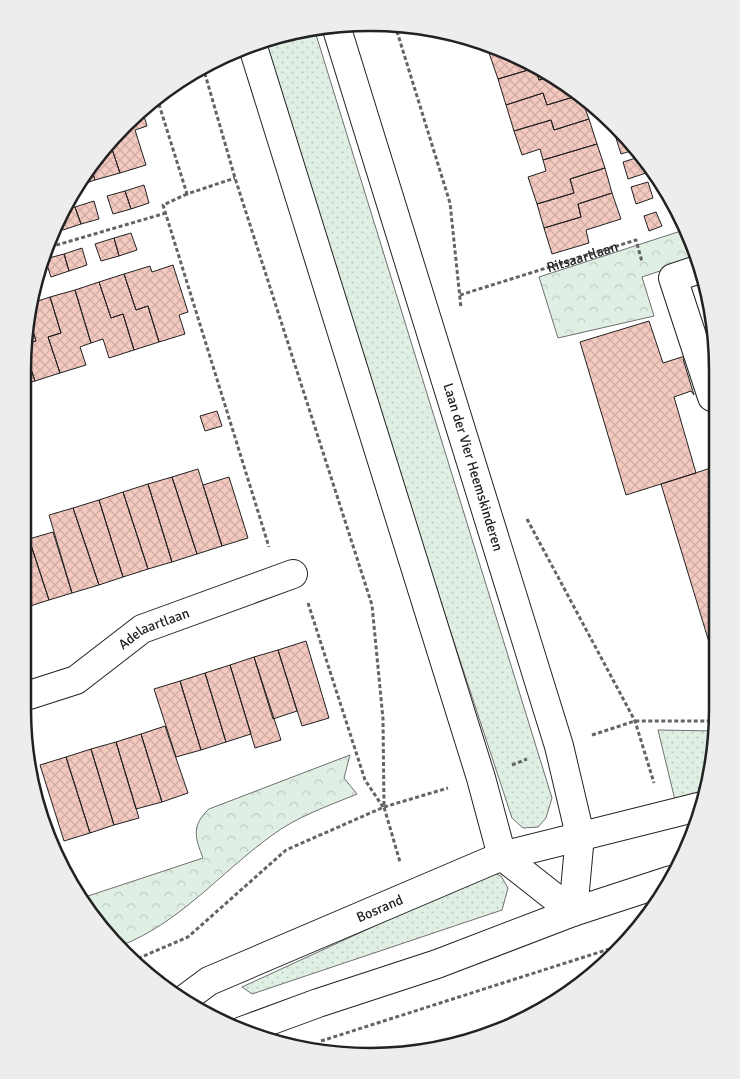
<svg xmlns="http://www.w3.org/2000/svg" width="740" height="1079" font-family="Signika,sans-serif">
  <defs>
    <pattern id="grass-dots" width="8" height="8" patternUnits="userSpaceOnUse" patternTransform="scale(1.25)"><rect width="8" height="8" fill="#e0efe3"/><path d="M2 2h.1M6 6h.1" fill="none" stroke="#c0cdc2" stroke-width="1.8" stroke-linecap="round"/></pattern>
    <pattern id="forest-crowns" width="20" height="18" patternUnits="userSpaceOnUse" patternTransform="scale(1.25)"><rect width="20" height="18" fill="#e0efe3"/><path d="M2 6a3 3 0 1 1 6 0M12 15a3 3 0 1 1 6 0" fill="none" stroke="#c0cdc2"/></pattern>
    <pattern id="building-cross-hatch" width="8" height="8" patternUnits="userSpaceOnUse" patternTransform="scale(1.25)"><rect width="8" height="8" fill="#f3c9c0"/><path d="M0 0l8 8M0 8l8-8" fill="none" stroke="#d0aca5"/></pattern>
  </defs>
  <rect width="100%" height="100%" fill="#fff"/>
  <path fill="url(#grass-dots)" stroke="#6f6f6f" d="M314,28L552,798L546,818L538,827L523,828L512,818L417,530L265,40Z
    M658,730L715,731L711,777L706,791L675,800Z
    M492,872L501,876L508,888L502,910L252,994L242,987Z"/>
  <path fill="url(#forest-crowns)" stroke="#6f6f6f" d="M675,207L682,216L696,259L642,277L654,316L558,338L539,277L684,230Z
    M350,755L344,778L357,794C328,806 296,817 271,836C220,873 180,923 120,946L81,902L79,899L203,858C195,837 191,826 209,809Z"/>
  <path fill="url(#building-cross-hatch)" stroke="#222" d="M503,49L553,76L539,80L535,68L498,79L489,53Z
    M535,68L539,80L553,76L580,95L547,105L543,93L506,105L498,79Z
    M543,93L547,105L580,95L589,119L554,130L551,120L514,131L506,105Z
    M142,109L147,126L135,130L146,165L120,173L110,143L116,135L121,133L120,130L124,124Z
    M589,119L597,144L543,160L540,149L522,155L514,131L551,120L554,130Z
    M612,121L616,124L624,135L616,138Z
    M624,135L634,150L621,154L616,138Z
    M110,143L120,173L95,180L91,168Z
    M597,144L605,168L570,179L574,193L537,204L528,177L546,171L543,160Z
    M639,157L646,173L628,179L623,162Z
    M91,168L95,180L77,186Z
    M605,168L612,193L578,204L581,217L544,228L537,204L574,193L570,179Z
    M648,182L653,198L636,204L631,187Z
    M144,185L149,203L131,209L125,191Z
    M125,191L131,209L113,214L107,196Z
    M612,193L621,219L586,230L589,243L552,254L544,228L581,217L578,204Z
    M94,201L99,219L81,224L75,207Z
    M75,207L81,224L63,230L60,220L64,210Z
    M656,212L662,226L649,231L644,216Z
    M131,233L137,250L119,256L114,238Z
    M114,238L119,256L101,261L95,244Z
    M82,248L87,265L69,271L64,254Z
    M64,254L69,271L51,277L45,259Z
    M173,265L188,312L179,315L185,334L159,342L148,306L136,310L124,274L150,266L152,272Z
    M124,274L136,310L148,306L159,342L134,350L123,314L111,318L99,282Z
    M99,282L111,318L123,314L134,350L109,358L103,339L91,343L75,290Z
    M75,290L91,343L80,347L86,365L60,373L48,337L61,333L50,297Z
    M50,297L61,333L48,337L60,373L35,381L28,360V343L36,341L29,318V304Z
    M29,318L36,341L28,343Z
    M649,321L663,363L688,355L689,357L683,359L694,395L691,391L674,397L696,473L626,495L580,342Z
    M28,360L35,381L28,383Z
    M217,411L222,426L205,431L200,416Z
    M714,467L717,650L712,652L661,484Z
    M198,469L222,546L197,554L172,477Z
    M172,477L197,554L172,562L148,484Z
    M229,477L248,538L222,546L203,485Z
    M148,484L172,562L148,569L123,492Z
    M123,492L148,569L123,577L99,500Z
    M99,500L123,577L99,585L73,508Z
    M73,508L99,585L72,593L49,515Z
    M53,532L72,593L49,600L29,539Z
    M29,539L49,600L24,608L25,540Z
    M306,641L329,718L302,726L278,650Z
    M278,650L297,711L273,719L254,657Z
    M254,657L281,740L255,748L230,665Z
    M230,665L251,734L226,742L205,673Z
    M205,673L226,742L201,750L180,681Z
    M180,681L201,750L176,757L154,689Z
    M165,726L188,793L162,802L141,734Z
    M141,734L162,802L136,809L116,742Z
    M116,742L139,818L114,825L91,749Z
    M91,749L114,825L90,833L66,757Z
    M66,757L90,833L64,841L40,765Z"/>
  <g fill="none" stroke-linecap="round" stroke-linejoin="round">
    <g stroke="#222" stroke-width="30">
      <g id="minor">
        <path d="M252,44L481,778L502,856"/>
        <path d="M700,269L673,278L712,397"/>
        <path id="s2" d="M23,697L76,680L142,629L293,574"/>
        <path d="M502,856L573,912L671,880"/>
        <path id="s3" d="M186,998L209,981L502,856L702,806"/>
        <path d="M242,1031L318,1003L437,964L573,912L580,835L559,746L336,26"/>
      </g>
    </g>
    <g stroke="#646464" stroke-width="3" stroke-dasharray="4 2.5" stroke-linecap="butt">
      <path d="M395,25L450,203L461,308"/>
      <path d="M203,67L235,178L372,605L383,719L384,807L400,862"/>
      <path d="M157,98L187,194L235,178"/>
      <path d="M187,194L163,205L269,547"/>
      <path d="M50,247L166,213"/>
      <path id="s1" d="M460,295L636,240L642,262"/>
      <path d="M527,519L635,721L654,783"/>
      <path d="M308,603L365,780L383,807"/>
      <path d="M592,735L635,721H716"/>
      <path d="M512,765L527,759"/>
      <path d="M132,961L188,937L286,850L384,807L448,788"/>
      <path d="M321,1041L625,944"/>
    </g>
    <use href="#minor" stroke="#fff" stroke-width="28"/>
  </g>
  <g text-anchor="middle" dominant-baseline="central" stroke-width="4" stroke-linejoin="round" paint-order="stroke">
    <g font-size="14" fill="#222" stroke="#fff">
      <text stroke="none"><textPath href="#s1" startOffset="128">Ritsaartlaan</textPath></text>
      <text transform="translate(473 467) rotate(73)">Laan der Vier Heemskinderen</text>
      <text stroke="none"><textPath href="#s2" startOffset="150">Adelaartlaan</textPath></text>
      <text stroke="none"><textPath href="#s3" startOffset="214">Bosrand</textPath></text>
    </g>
  </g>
  <path d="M0 0H740V1079H0ZM370 31H370A339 339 0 0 1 709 370V709A339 339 0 0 1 370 1048H370A339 339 0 0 1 31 709V370A339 339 0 0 1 370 31Z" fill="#ededed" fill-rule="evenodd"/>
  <path fill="none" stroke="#222" stroke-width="2.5" d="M370 31H370A339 339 0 0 1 709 370V709A339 339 0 0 1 370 1048H370A339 339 0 0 1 31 709V370A339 339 0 0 1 370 31Z"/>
</svg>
